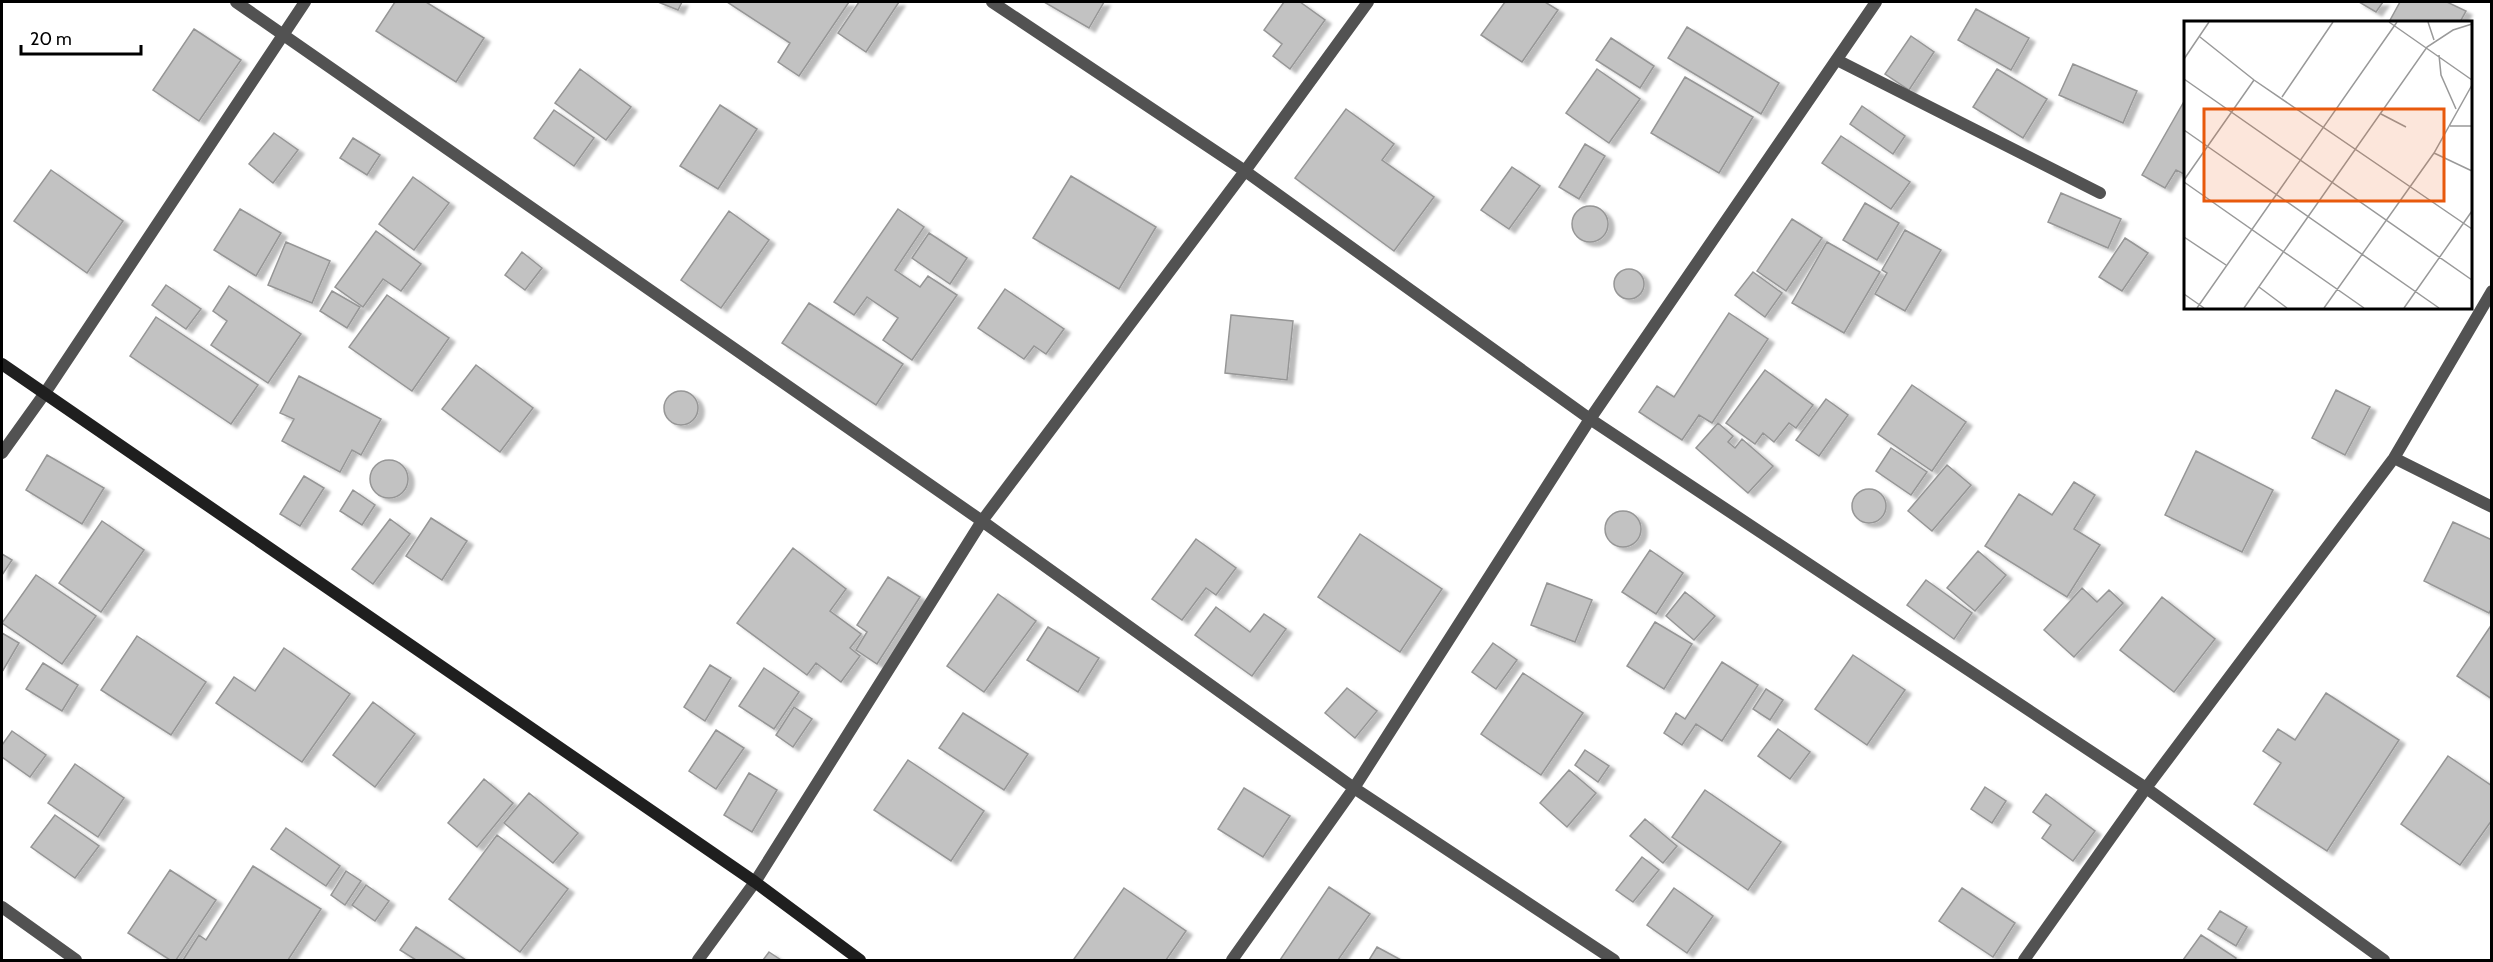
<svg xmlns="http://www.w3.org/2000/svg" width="2493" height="962" font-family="Cabin,sans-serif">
  <defs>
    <filter id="shadow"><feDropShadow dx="6" dy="4" stdDeviation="1.5" flood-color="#0004"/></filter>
  </defs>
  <rect width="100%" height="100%" fill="#fff"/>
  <path fill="#c2c2c2" stroke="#969696" stroke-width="1.5" filter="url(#shadow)" d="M395,2H426L484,38L456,82L376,31Z
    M658,2H682L678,10Z
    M727,2H849L799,76L778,62L790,43Z
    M859,2H899L866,52L838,33Z
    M1044,2H1104L1089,28Z
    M1284,2H1300L1325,20L1290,69L1273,56L1282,44L1264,30Z
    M1505,2H1545L1558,10L1522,62L1481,35Z
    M2359,2H2383L2376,12Z
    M2400,2H2447L2466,11L2460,22H2389Z
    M1976,9L2029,38L2011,70L1958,40Z
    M1687,27L1779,83L1761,114L1668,58Z
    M194,29L241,60L199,121L153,90Z
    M1911,36L1934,52L1909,90L1885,74Z
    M1611,38L1654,66L1640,88L1596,60Z
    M2073,64L2137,91L2123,123L2059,95Z
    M580,69L631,107L606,140L555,103Z
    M1597,69L1640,99L1609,143L1566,113Z
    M1997,69L2047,99L2023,138L1973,107Z
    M1685,77L1753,117L1719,173L1651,133Z
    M2186,98V175L2176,170L2165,188L2142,175Z
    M720,105L757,129L718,189L680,166Z
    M1862,106L1905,136L1893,154L1850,124Z
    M1346,109L1394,144L1382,160L1434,197L1394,251L1295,178Z
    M554,110L594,138L574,166L534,138Z
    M274,133L298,150L273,183L249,164Z
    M1841,136L1910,182L1891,209L1822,163Z
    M353,138L380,155L367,175L340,158Z
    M1585,144L1605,156L1579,199L1559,187Z
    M1512,167L1540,186L1509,229L1481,210Z
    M51,170L123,221L87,273L14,221Z
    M1071,176L1156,227L1119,289L1033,238Z
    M413,177L449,203L414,250L379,224Z
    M2061,193L2121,219L2108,248L2048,222Z
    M1865,203L1899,223L1877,260L1843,240Z
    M1572 224a18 18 0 1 1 36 0a18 18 0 1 1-36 0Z
    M240,209L281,233L256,276L214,250Z
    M898,209L924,227L895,270L920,287L928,276L957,295L912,360L883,340L898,318L867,297L854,315L834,302Z
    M729,211L769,240L721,308L681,280Z
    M1792,219L1822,238L1786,291L1757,271Z
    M1905,230L1941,250L1905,311L1875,294L1887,273L1882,270Z
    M376,231L421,264L401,291L383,279L363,307L335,287Z
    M929,233L967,258L950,284L912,258Z
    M2125,238L2148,253L2122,291L2099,277Z
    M286,242L330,261L312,303L268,285Z
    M1827,242L1880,272L1844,333L1792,303Z
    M522,252L542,268L525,290L505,275Z
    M1614 284a15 15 0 1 1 30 0a15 15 0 1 1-30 0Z
    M1753,272L1782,293L1765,317L1735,295Z
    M166,285L201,309L186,329L152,305Z
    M229,286L301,334L268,383L211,345L227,321L213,311Z
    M1005,289L1064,329L1046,354L1034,346L1024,359L978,328Z
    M332,291L360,307L347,328L320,311Z
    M387,295L449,338L412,391L349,347Z
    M809,303L903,364L876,405L782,343Z
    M1729,313L1768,339L1712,423L1699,415L1682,440L1639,412L1657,386L1674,397Z
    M1231,315L1293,321L1287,380L1225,373Z
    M156,317L258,385L231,424L130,356Z
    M476,365L533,408L500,452L442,409Z
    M1765,370L1813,405L1796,428L1789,423L1774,442L1763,433L1755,444L1726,423Z
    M299,376L381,419L361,455L352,450L340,472L282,441L294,419L280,413Z
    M1912,385L1966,422L1932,471L1878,434Z
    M2336,390L2370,407L2345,455L2312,438Z
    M664 408a17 17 0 1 1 34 0a17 17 0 1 1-34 0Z
    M1826,399L1848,415L1819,456L1796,440Z
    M1718,423L1733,436L1728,442L1735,448L1742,439L1773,466L1748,493L1696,448Z
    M1891,448L1927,472L1911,495L1876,471Z
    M2196,451L2273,490L2242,552L2165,515Z
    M47,455L104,488L82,524L26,490Z
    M370 479a19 19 0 1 1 38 0a19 19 0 1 1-38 0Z
    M1947,465L1971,485L1932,531L1908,511Z
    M304,476L324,488L300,526L280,514Z
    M2074,482L2095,495L2074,529L2100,545L2067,597L1985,546L2019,494L2052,515Z
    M1852 506a17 17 0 1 1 34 0a17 17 0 1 1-34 0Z
    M353,490L375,505L362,525L340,511Z
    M1605 529a18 18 0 1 1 36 0a18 18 0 1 1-36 0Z
    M431,518L467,541L442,580L406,556Z
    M390,519L410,534L373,584L352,569Z
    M102,521L144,550L101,612L59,583Z
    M2453,522L2492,540V608L2489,613L2424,581Z
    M1360,534L1442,589L1400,652L1318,597Z
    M1196,539L1236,568L1216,595L1206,588L1182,620L1152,599Z
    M793,548L846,589L830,611L861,634L850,648L860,656L841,682L816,663L807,675L737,623Z
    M1650,550L1683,573L1656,614L1622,592Z
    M1978,551L2006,575L1975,611L1947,588Z
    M2,554L12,560L2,575Z
    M36,575L96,616L62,664L2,623Z
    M888,577L920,597L877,664L856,650L867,632L857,625Z
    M1926,580L1972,613L1954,639L1907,605Z
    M1547,583L1592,600L1575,642L1531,625Z
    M2082,588L2097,602L2109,590L2123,603L2074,657L2044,630Z
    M1685,592L1715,616L1694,640L1666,616Z
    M998,594L1036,621L984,692L947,666Z
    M2162,597L2215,639L2174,692L2120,650Z
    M1216,607L1250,632L1264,614L1286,629L1252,676L1195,635Z
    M1655,622L1692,644L1664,689L1627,666Z
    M2492,624V699L2457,676Z
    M1048,627L1099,658L1078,692L1027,660Z
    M2,633L19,643L2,672Z
    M137,636L206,682L171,735L101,690Z
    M1493,643L1517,660L1496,689L1472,672Z
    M284,648L350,694L302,762L216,703L234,677L255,691Z
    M1853,655L1905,690L1867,745L1815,709Z
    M1722,662L1758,685L1722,741L1696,724L1682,745L1664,733L1676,713L1685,719Z
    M43,663L78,685L62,711L26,689Z
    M710,665L731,678L705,721L684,707Z
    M764,668L799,692L774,729L739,706Z
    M1523,673L1583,713L1541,775L1481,734Z
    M1347,688L1377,711L1355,738L1325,713Z
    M1766,689L1783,700L1770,720L1753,709Z
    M2326,693L2399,740L2327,851L2254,804L2281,763L2263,751L2278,729L2295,740Z
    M373,702L415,734L375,787L333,755Z
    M794,707L812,719L793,747L776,735Z
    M963,713L1028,754L1004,790L939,748Z
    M1778,729L1810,752L1790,779L1758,756Z
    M716,730L744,748L716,789L689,771Z
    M12,731L46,755L30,777L2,757V745Z
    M1585,750L1609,766L1598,782L1575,765Z
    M2448,756L2492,786V820L2460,865L2401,824Z
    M908,760L984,811L951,861L874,810Z
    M75,764L124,798L98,837L48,803Z
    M1569,770L1596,793L1567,827L1540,803Z
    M749,773L777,790L752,832L724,815Z
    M484,779L513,803L477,847L448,823Z
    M1985,787L2006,801L1992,823L1971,809Z
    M1244,788L1290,816L1263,857L1218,829Z
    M1705,790L1781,842L1748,890L1672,837Z
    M529,793L578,833L553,863L504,823Z
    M2046,794L2095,831L2073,861L2042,838L2051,825L2033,812Z
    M55,815L99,846L75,878L31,847Z
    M1645,819L1677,846L1663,863L1630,836Z
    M286,828L340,866L326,886L271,849Z
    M497,835L568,889L520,952L449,899Z
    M1642,857L1659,870L1633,902L1616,890Z
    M253,866L321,909L288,960H183L199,935L206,940Z
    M170,870L216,900L176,960H170L128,933Z
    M346,871L361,881L345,905L331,895Z
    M366,885L389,901L375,921L352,905Z
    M1329,887L1370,914L1338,960H1280Z
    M1124,888L1186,931L1166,960H1076L1074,959Z
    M1674,888L1713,916L1687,953L1647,925Z
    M1962,888L2015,923L1993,957L1939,921Z
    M2220,911L2247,927L2236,946L2208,929Z
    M416,927L466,960H416L400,950Z
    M2201,935L2236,958L2235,960H2183Z
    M1377,947L1401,960H1369Z
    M769,952L781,960H763Z"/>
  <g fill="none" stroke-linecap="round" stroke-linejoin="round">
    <path stroke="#525252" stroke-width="12" d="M236,2L982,521L1354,788L1614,960
      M992,2L1245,171L1590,419L2146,788L2384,960
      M1837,60L2100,193
      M2,453L45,393L305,2
      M2394,458L2492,507
      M2,907L76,960
      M698,960L755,882L982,521L1245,171L1368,2
      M1232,960L1354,788L1590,419L1876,2
      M2024,960L2146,788L2394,458L2492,291"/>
    <path stroke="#1f1f1f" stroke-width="12" d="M2,364L755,882L860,960"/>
  </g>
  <g transform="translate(2184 21)">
    <rect width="288" height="288" fill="#fff"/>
    <path fill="none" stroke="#999" stroke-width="1.5" d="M205,1L288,59M244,1L250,19M16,16L70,59L288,208M255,34L257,54L272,88M0,38L25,1M0,58L288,259M98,76L149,1M197,93L222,106M266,105H288M0,109L255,287M250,132L288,150M0,159L70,59M0,161L180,287M0,216L42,244M75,266L103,287M0,273L20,287M13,287L213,1M60,287L243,26L269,9L288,3M140,287L250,132L288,64M220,287L288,190"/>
    <path fill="#e8590c" fill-opacity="0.15" stroke="#e8590c" stroke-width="3" d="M20,88H260V180H20Z"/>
    <rect width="288" height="288" fill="none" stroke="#000" stroke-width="3"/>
  </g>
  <rect width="2493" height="962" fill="none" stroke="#000000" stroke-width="6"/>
  <path d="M21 45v9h120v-9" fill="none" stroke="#000000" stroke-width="3"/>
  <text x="30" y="45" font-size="18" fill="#000000" stroke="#ffffff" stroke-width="4.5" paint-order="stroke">20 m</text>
</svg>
